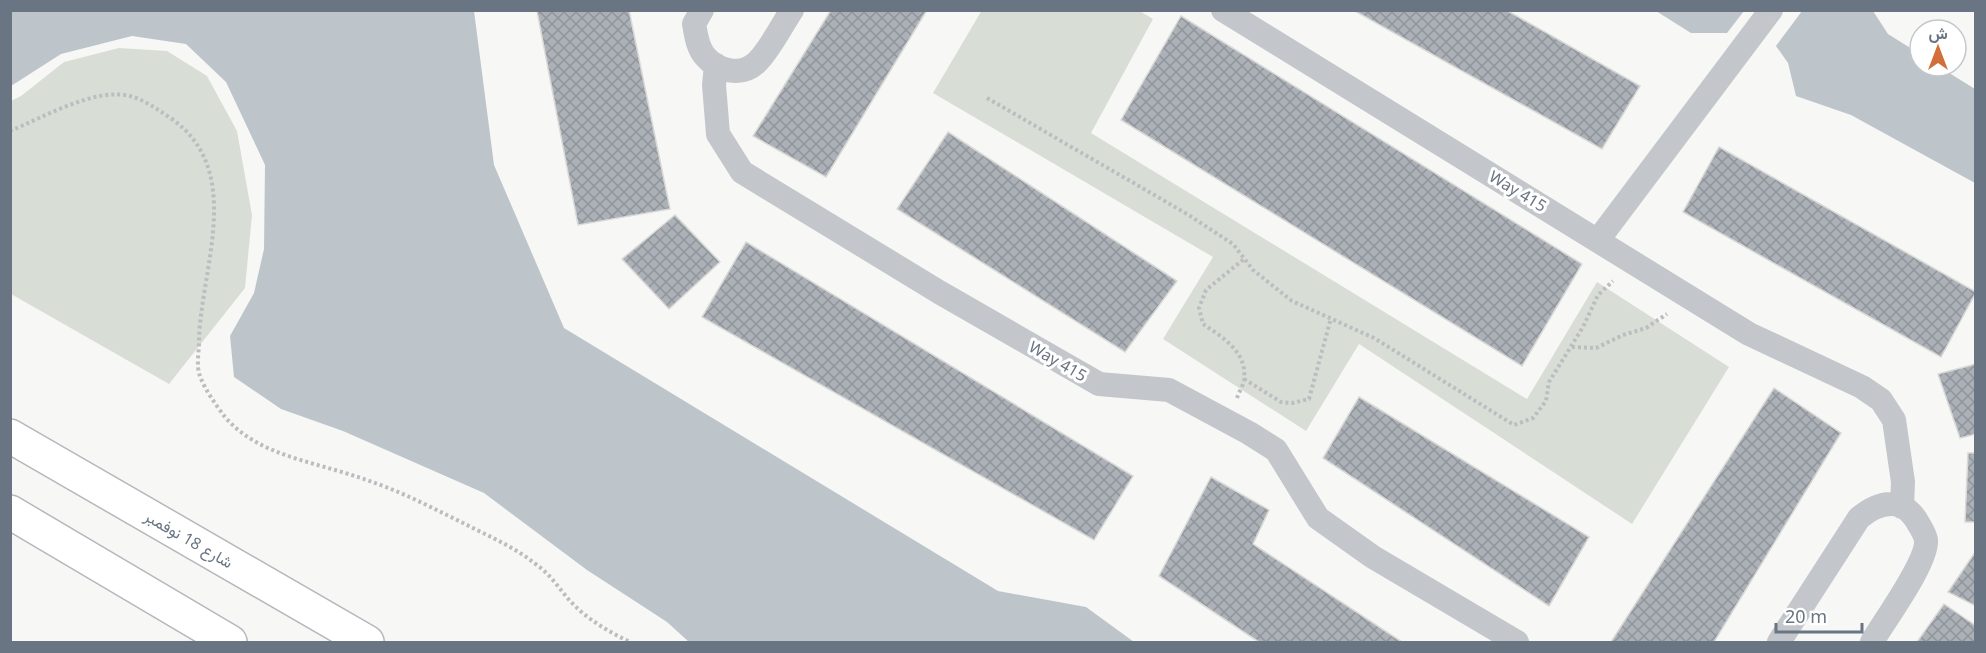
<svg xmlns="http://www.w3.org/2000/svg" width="1986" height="653" font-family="'Noto Sans',Vazirmatn,sans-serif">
  <defs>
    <pattern id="building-cross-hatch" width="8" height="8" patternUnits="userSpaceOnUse" patternTransform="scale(1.5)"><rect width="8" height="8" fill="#abb1b7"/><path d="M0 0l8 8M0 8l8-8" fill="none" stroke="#8f959a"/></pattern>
  </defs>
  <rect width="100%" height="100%" fill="#f7f7f5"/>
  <path fill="#d8ded6" d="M982,10H1138L1153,19L1091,133L1527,399L1597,282L1729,367L1632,524L1359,344L1306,431L1163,339L1213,257L933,93Z
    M119,48L167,51L207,76L237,131L252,215L245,288L169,384L11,294V101L21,96L64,62Z"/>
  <path fill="#bdc5cb" d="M11,10L474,11L494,165L564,328L998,591L1086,607L1134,642H689L667,622L587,570L484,493L343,431L281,409L234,377L230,336L254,293L264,249L265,165L226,82L186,44L132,36L61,54L11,86Z
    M1656,11H1744L1727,33H1691Z
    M1802,11H1873L1888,34L1920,54V66H1938L1975,89V183L1851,115L1796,96L1788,63L1776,46Z"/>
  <path fill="url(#building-cross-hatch)" stroke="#d9d9d7" stroke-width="1.5" d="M544,10H629L670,209L578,225L537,11Z
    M831,10H927L826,177L753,136Z
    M1353,10H1506L1640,86L1602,149Z
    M1181,16L1582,264L1522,366L1121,120Z
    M948,132L1177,281L1125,352L897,209Z
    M1719,147L1976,292L1941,357L1683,212Z
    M675,215L720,262L669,309L622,259Z
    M746,242L1133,476L1094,540L702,317Z
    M1976,364V434L1960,438L1938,374Z
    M1774,388L1841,433L1714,642H1611Z
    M1359,397L1589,537L1549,606L1323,458Z
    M1968,453H1976V522H1965Z
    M1211,477L1269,510L1253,544L1402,642H1259L1159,576Z
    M1976,551V606L1948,592Z
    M1944,604L1976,626V642H1917Z"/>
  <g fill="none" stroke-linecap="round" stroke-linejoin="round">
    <g stroke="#b5b8bc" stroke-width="36">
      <path id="primary" d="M10,436L367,642
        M10,512L230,642"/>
    </g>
    <path stroke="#bbbdc0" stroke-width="4" stroke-dasharray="3 3" stroke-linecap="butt" d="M987,98L1187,214L1233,244L1253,270L1292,301L1374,338L1514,425L1533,418L1546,401L1549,382L1583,327L1598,295L1613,281
      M10,131C42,118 95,87 130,96C145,100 158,110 172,119C246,172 200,270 199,342C199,352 196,366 200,376C205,390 216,405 225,417C252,448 290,457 328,468C357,476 386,486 414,499C435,509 455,519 475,529C497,540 519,550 538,566C551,575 560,590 571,602C587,619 609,632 630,642
      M1572,347L1596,348L1623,335L1646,328L1667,314
      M1244,379L1281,402L1292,403L1309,399L1331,318
      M1237,398C1239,392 1243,386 1244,380C1248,352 1222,337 1203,324L1199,308L1206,290L1244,259"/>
    <path stroke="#c3c6ca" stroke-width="24" d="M702,10L694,24C696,34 697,46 704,55C717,71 742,78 758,61C770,49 782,25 792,10
      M1223,10L1749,334L1862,387L1881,400L1894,420L1903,482L1902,507
      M716,65L714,85L718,134L742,172L939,292L1099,384L1169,390L1249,433L1276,450L1318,518L1373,557L1517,642
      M1598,240L1771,10
      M1779,642L1859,518C1871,508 1886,500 1902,506C1908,509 1915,517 1918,523C1921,528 1925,534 1926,540C1928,562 1884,621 1872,642"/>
    <use href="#primary" stroke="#fff" stroke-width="33"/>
  </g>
  <g text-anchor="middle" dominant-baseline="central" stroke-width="6" stroke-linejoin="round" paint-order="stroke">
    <g font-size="16" fill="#697583" stroke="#fff">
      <text transform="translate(1518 191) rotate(31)">Way 415</text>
      <text transform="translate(1058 361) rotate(30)">Way 415</text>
      <text transform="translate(189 539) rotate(30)">شارع 18 نوفمبر</text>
    </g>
  </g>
  <rect width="1986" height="653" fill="none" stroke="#697583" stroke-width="24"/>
  <g transform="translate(1938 48)"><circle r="28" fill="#ffffff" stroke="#c3c8cd" stroke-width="1.5"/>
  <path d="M0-4.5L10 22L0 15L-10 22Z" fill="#d26e3a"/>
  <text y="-9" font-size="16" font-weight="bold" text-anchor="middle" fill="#697583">ش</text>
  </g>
  <path d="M1776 623v9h86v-9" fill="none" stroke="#697583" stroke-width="3"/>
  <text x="1785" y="623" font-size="18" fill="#697583" stroke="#ffffff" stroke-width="4.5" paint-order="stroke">20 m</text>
</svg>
